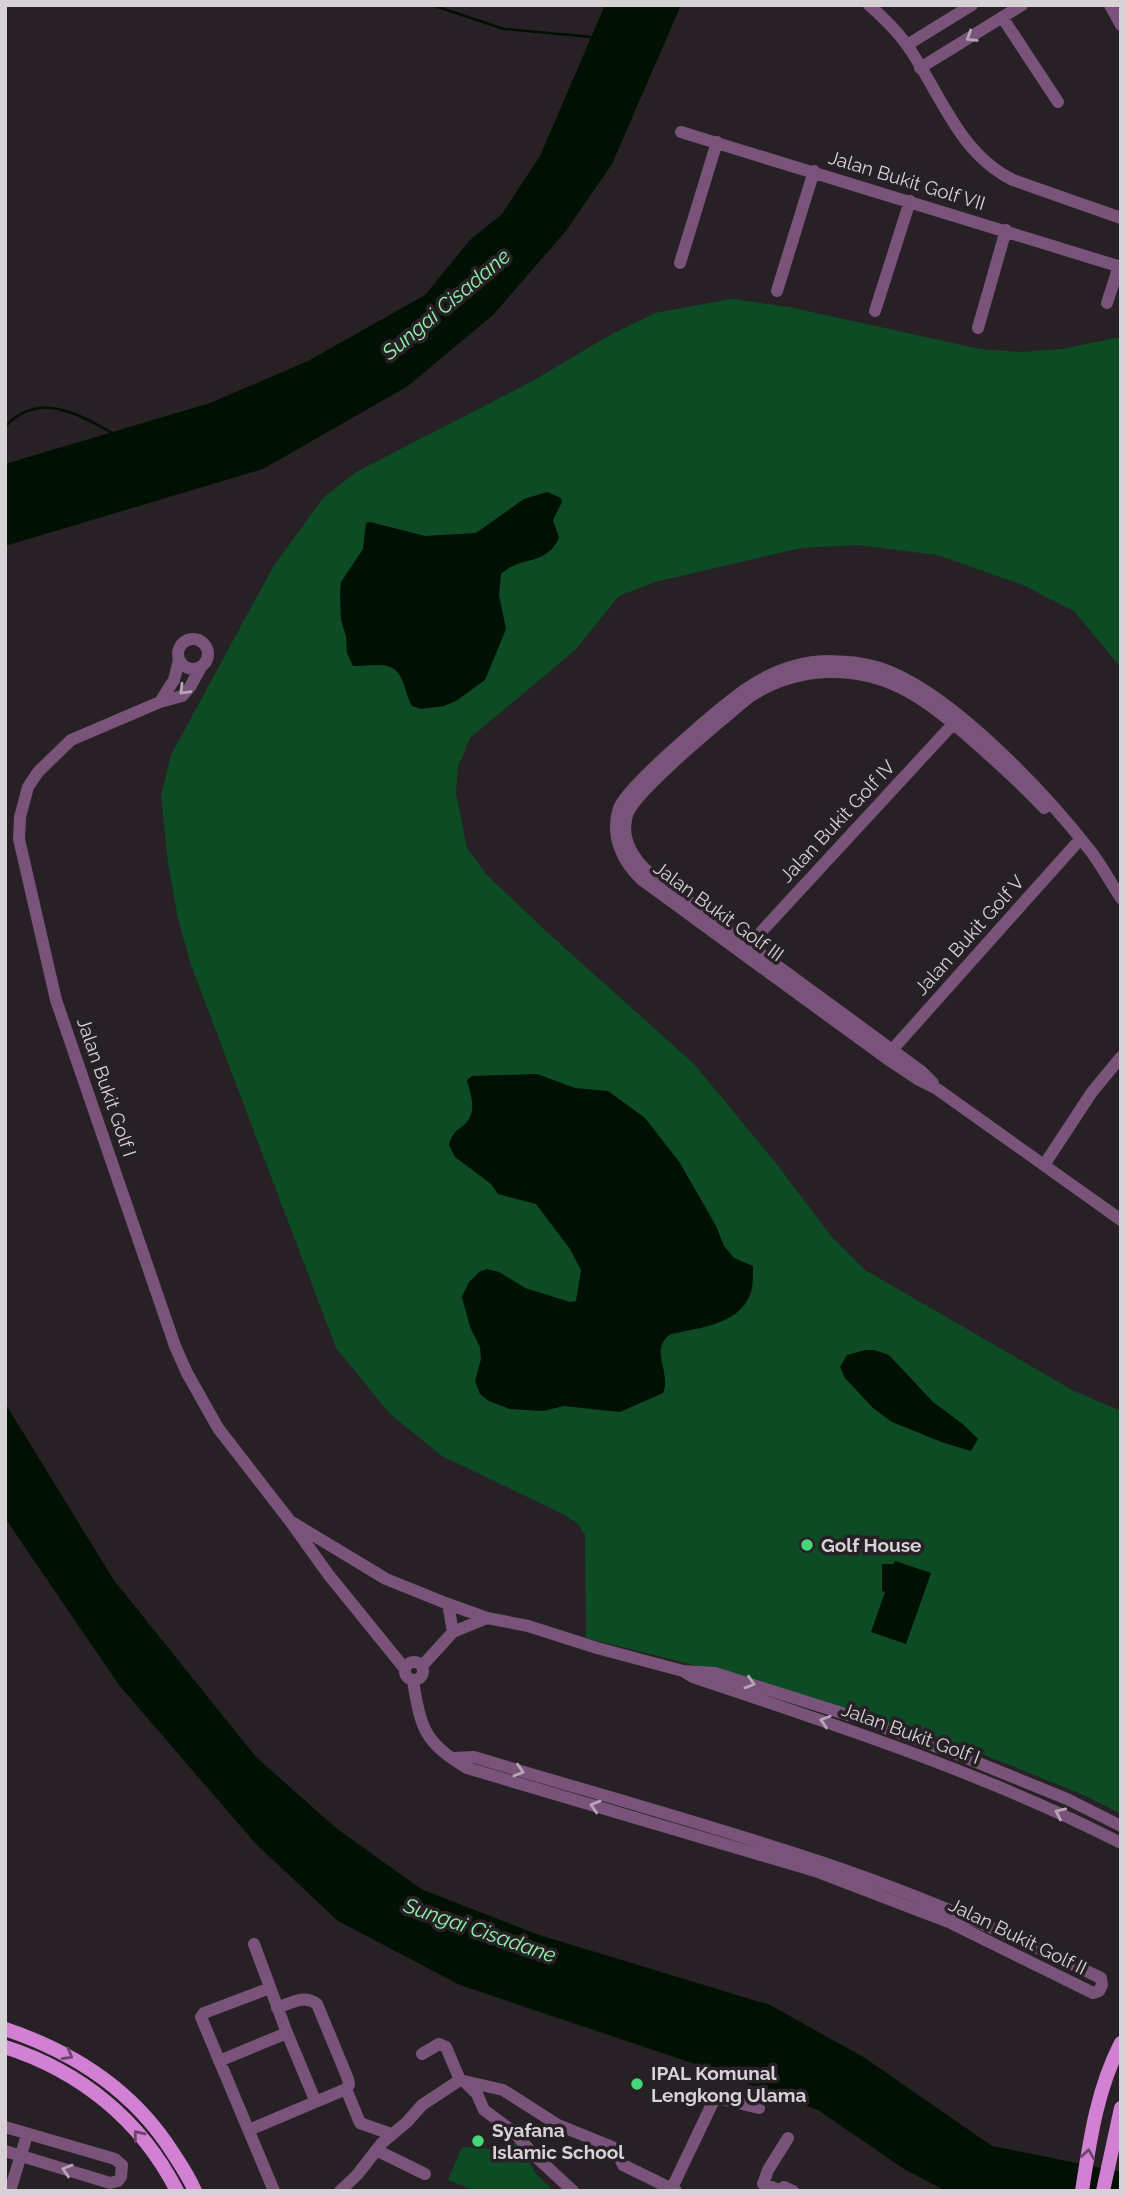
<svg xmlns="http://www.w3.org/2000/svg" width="1126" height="2196" font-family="Raleway,sans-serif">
  <rect width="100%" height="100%" fill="#272126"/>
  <path fill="#0c4b24" d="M731,299L789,307L980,349L1021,352L1062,349L1121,337V668L1074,611L1023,585L938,555L856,545L801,548L655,582L619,596L574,651L470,738L458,767L456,793L467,848L487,875L549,934L694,1064L775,1162L831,1236L865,1270L1074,1391L1121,1411V1814L1086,1796L960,1745L742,1677L586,1638L585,1535L578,1524L563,1514L442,1456L390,1414L336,1348L191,965L178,919L168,863L161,796L171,755L273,567L323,498L356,472L531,382L610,335L655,313Z
    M518,2142L536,2174L554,2191H471V2189L448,2180L462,2147L494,2149Z"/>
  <path fill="#001003" d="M605,5H681L612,164L565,232L493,315L408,386L263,469L5,546V464L210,403L308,361L425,295L470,240L502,214L540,156Z
    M547,492L561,498L562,502L553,520L559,538C545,567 521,555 501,574L499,595L506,629L485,680L456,701L444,706L421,709L412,706C406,696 405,682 398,673C389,660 366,667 353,666L347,653L346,636L341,620L340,593L341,582L363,549L366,523L370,522L425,536L476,533L524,499Z
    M537,1074L575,1088L608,1091L645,1118L680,1163L716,1226L724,1246L734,1258L753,1266C753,1274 753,1282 752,1288C745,1324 699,1328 671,1334C648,1349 672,1373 663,1393L620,1412L564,1406L543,1411L510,1409L489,1401L480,1394L475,1381L481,1359L480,1347L470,1327L462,1297L469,1282L479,1272L487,1269L499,1272L525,1288L570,1302L576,1301L581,1270L570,1249L536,1204L498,1194L491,1184L455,1157L449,1145C454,1127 461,1131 469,1119C476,1107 470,1092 467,1080L472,1076Z
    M866,1350H874L889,1355L933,1402L964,1425L978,1439L971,1451L944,1443L892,1422L873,1408L845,1378L840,1367L847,1355Z
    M5,1403L113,1579L256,1757L336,1828L421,1889L536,1934L770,2005L865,2058L992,2146L1121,2172V2191H946L904,2169L818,2110L692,2063L460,1985L338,1921L255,1843L119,1685L5,1518Z
    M895,1561L931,1573L906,1644L871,1632L885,1592L882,1591V1564H894Z"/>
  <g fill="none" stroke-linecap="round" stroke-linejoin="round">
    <path stroke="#001003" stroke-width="2.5" d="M432,5L504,29L592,37
      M5,427C37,391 78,413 112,433"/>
    <path stroke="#7a537b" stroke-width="12" d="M869,5C883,17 896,30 907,45C940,92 958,153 1013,180L1121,218
      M1110,5L1121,25
      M1002,17L1058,102
      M907,45L972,5
      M920,68L1022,5
      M681,132L1121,267
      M680,263L717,142
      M777,291L814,171
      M1107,303L1119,266
      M875,311L910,201
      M978,328L1006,230
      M178 654a15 15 0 1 1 30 0a15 15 0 1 1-30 0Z
      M201,667L190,687L182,696L160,702L71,740L38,772L28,787L20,817L19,839L56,1000L175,1346L187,1373L218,1428L290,1521
      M160,702L174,680L179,660
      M1121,898C1110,882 1101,864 1089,849C1044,792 944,684 873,666C850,660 817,659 794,666C777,670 761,679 746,689C722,706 628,785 619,808C610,835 622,862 642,880L886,1058L919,1080L937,1089L1121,1220
      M749,945L953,724
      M892,1050L1075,845
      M933,1083L921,1071L645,869C631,855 621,836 627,815C635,790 724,719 748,698C773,681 798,673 828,672C893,670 932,705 978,745C1000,765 1024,786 1044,808
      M1044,1165L1092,1092L1121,1057
      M448,1604L453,1632
      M405 1671a9 9 0 1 1 18 0a9 9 0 1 1-18 0Z
      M422,1666L453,1632L487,1618
      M405,1669L328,1574L290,1521L386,1579L448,1604L487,1618L528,1626L597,1648L683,1671L715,1673L864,1720L954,1753L1067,1799L1121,1826
      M683,1671L693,1677C838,1726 984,1773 1121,1843
      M413,1681C421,1729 424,1742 467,1768L815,1871L951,1923L1093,1993L1099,1991L1102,1985L1101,1978C1010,1934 916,1894 821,1862C707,1824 590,1792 474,1757L453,1758
      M254,1944L287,2033L315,2100
      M270,1988L204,2013L201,2017L274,2191
      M422,2054L439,2044L446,2047L460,2080
      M219,2061L287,2033
      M466,2083L477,2094L484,2110L515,2133L532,2153L573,2191
      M346,2089L360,2123L391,2134
      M5,2127L115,2159L122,2165L121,2177L118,2181L110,2183L5,2151
      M249,2130L346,2089L349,2085L348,2079L317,2004C304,1994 291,2003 277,2008
      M788,2138L768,2170L763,2184L782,2191L784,2187L793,2191
      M376,2150L425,2174
      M672,2188L713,2102L717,2098L759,2108
      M10,2191L27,2135
      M340,2191L357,2175L382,2143L407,2122L422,2105L460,2080L503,2090L558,2125L615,2148L623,2165L676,2191"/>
    <path stroke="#d280d3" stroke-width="14" d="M5,2029C74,2052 134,2091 173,2153C181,2165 189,2177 195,2191
      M5,2047C80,2071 141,2120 177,2191
      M1082,2191C1090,2140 1097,2089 1121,2043
      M1103,2191L1121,2108"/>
  </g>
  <defs><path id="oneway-chevron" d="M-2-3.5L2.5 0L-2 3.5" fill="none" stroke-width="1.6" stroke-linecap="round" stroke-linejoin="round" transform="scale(1.75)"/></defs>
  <g stroke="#b6a6b6">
    <use href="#oneway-chevron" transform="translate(971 37) rotate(148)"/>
    <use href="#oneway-chevron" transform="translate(184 690) rotate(134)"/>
    <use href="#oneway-chevron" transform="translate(750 1683) rotate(17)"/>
    <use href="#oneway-chevron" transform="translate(825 1721) rotate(-162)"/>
    <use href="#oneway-chevron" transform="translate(519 1771) rotate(17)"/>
    <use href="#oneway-chevron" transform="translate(595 1806) rotate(-164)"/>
    <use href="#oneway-chevron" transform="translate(1060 1813) rotate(-155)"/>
    <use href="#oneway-chevron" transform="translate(67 2170) rotate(-163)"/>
  </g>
  <g stroke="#6b476b">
    <use href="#oneway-chevron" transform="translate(68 2055) rotate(30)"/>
    <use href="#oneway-chevron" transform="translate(138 2135) rotate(-129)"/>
    <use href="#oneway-chevron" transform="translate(1088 2154) rotate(-81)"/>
  </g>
  <g fill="#46d779" stroke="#272126" stroke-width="2.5">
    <circle cx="807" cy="1545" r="7"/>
    <circle cx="637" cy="2084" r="7"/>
    <circle cx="478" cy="2141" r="7"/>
  </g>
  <g text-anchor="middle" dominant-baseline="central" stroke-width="7" stroke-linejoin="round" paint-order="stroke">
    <g font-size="19" fill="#d6d2d6" stroke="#272126">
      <text transform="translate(907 180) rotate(17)">Jalan Bukit Golf VII</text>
      <text transform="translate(837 821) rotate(-47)">Jalan Bukit Golf IV</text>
      <text transform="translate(719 911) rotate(36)">Jalan Bukit Golf III</text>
      <text transform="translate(969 935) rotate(-48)">Jalan Bukit Golf V</text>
      <text transform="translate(107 1087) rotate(71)">Jalan Bukit Golf I</text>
      <text transform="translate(911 1733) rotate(20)">Jalan Bukit Golf I</text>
      <text transform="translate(1018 1936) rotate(26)">Jalan Bukit Golf II</text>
    </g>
    <g font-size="19" font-weight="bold" fill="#d6d2d6" stroke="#272126" text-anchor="start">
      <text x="821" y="1545">Golf House</text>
      <text x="651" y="2073">IPAL Komunal<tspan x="651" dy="22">Lengkong Ulama</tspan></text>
      <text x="492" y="2130">Syafana<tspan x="492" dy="22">Islamic School</tspan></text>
    </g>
    <g font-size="21" font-style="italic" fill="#8ef6aa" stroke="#272126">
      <text transform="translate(446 304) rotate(-40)">Sungai Cisadane</text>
      <text transform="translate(480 1930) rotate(19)">Sungai Cisadane</text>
    </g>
  </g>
  <rect width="1126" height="2196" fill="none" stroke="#d6d2d6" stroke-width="14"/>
</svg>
